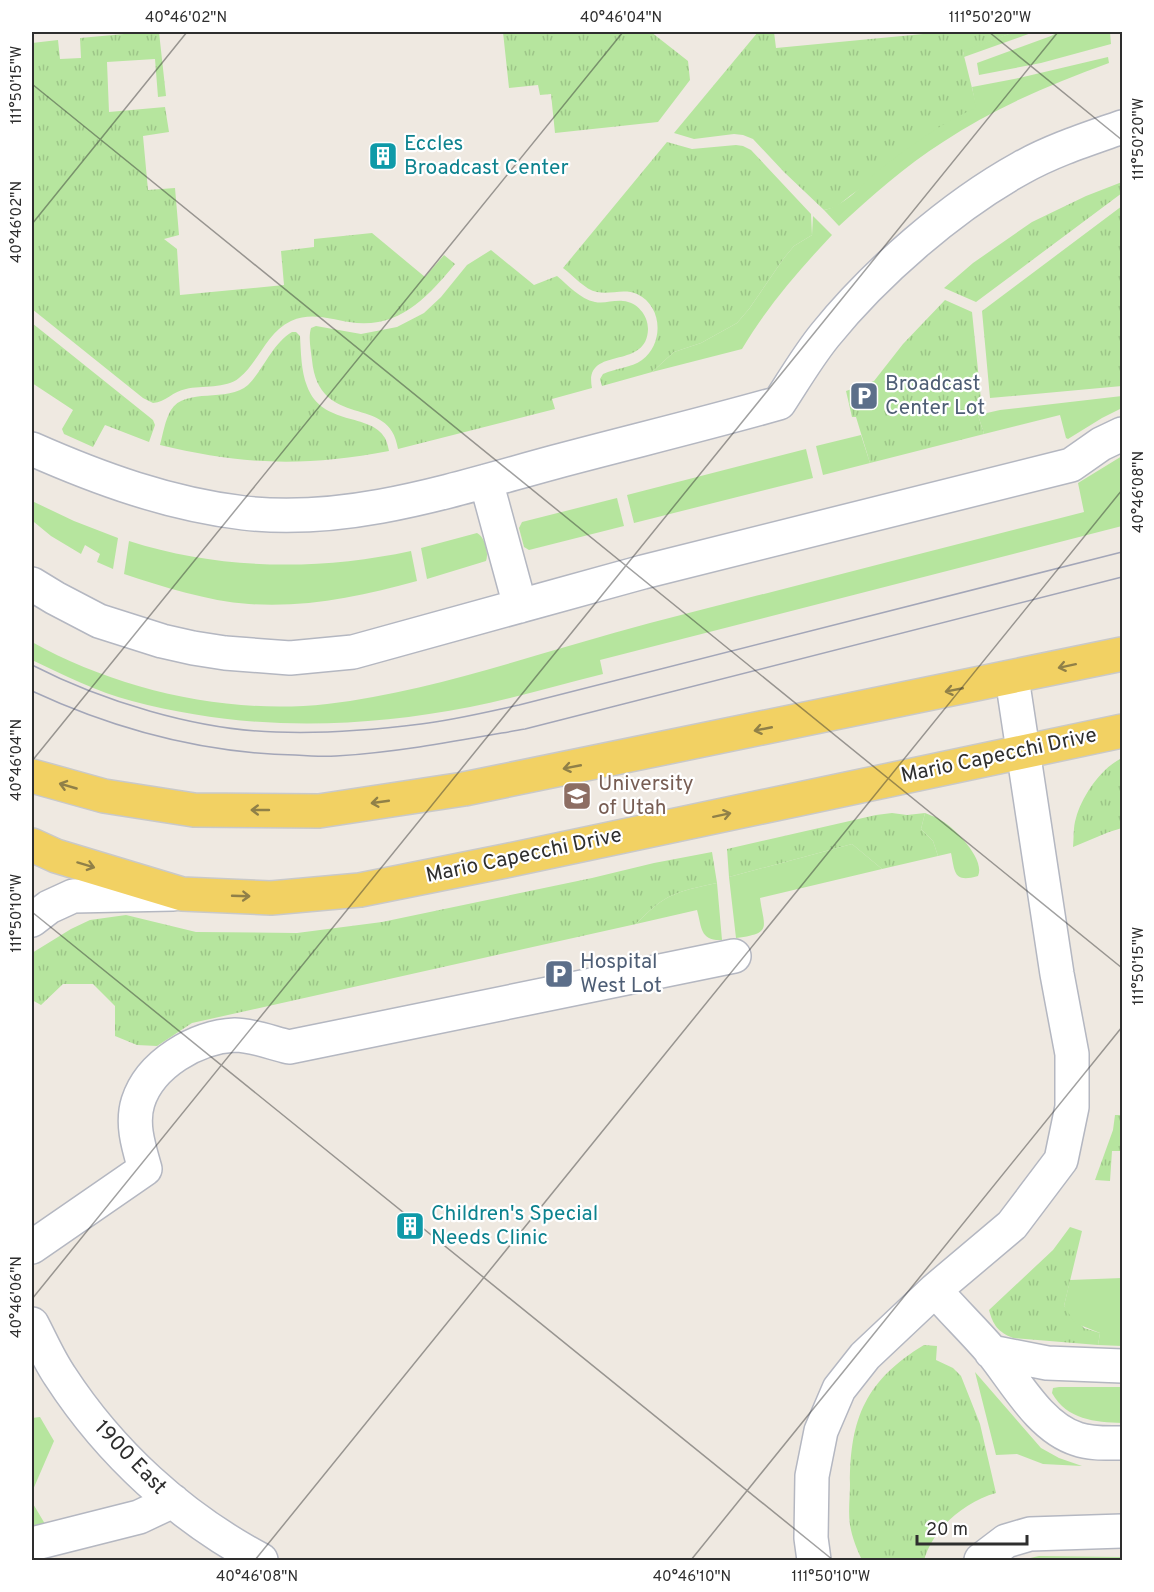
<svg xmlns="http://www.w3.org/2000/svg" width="1154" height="1592" font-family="Overpass,sans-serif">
  <defs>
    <pattern id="grass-tufts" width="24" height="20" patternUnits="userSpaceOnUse" patternTransform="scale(1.5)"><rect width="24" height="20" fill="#b6e59e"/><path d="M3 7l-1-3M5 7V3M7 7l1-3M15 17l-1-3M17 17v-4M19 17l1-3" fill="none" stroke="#9dc588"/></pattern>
  </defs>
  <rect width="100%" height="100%" fill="#efe9e1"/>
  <path fill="url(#grass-tufts)" d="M146,32H159L166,96L158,97L155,59L107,62L109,112L165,107L169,132L143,136L148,190L175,188L179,235L164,239L177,249L180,295L284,285L281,251L314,247V239L372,233L425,277L444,255L455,264C427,298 398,330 349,322C328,319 312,312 291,321C266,333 259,362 239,378C226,389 202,385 186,389C173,391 166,402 153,403L143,398L32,309V43L58,40L60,59L81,58L80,38Z
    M503,32H651L688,61L690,80L658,122L555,133L551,94L540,95L538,85L509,88Z
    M758,32H774L776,48L944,32H1014L963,52L977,108L851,195L836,207L824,210L784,172L753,139L743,135L734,134L694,139L674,133Z
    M667,142L692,149L736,145L743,146L751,150L811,214L812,235L794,246L784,258L749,309L737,323L701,343L674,352L652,372L602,386L600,379L603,374C616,368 631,368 642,360C664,344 663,306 637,294C623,288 611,295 597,292C585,290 573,275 563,268Z
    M1122,182V193L976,302L944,288L973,263L1032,222L1086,196Z
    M1122,206V386L990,398L982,311Z
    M491,250L534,285L557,276C568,285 580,299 595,302C604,304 613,300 623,301C637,302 648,315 648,329C647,372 583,344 592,388L552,399L555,409L398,449C390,392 319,432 312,360C311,350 308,338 311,328L316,326L361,334L397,327L424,313L441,297L467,265Z
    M945,300L972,312L982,409L978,415L984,434L870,463L856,417H852L846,391L874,381L903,344Z
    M32,323L153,420L155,425L149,442L105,425L93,447L64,434L62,429L73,410L32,383Z
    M292,332H296L300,336C301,352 301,371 307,386C322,427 370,412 385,438C387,442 388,447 389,451C304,467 243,465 160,445C163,434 165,420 171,410C185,387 228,403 248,385C264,369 272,344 292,332Z
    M1122,758V828L1109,832L1073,847C1074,838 1073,827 1076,818C1082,796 1101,768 1122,758Z
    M892,813L907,815L925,813L921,829L933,841L938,856L882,869L852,844L729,877L727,849L876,815Z
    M712,852L717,883C676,892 666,893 636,924L192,1023L157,1046L137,1045L115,1036V1006L93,984H63L41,1005L32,1000V953L71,929L90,920L126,915L196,932L297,933L382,922L592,878L654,863Z
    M1115,1115H1122V1151H1112L1110,1181L1095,1180L1113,1130Z
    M1070,1227L1082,1231L1064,1306L1084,1328L1100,1333L1098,1345L1013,1338C998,1332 993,1325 989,1310L1053,1250Z
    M924,1345L937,1346L936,1360L953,1368L961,1376L980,1424L996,1493C964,1502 933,1529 924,1560H862C857,1550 852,1537 850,1525C848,1512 850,1497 850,1484C850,1418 866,1380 924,1345Z"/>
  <path fill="#b6e59e" d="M1014,32H1034L964,57L963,51Z
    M1058,32H1110L1111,44L1041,63L979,75L977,63L1051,36Z
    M1108,57L1109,63C1051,84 994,108 943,142C905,166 872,196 839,226L824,210C847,205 862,184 879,170C909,147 942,122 976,108L972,87L1019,78Z
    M813,216L832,235C799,270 767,307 742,349L652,372L674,352L701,343L737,323L749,309L784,258L794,246L812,235Z
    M1122,396V408L1102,418L1068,439L1066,438L1060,415L984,434L978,415L1000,410Z
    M861,435L870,463L823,475L816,446Z
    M806,449L813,478L634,523L627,495Z
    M1122,456V526L600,660L603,674C559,685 515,698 470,707C356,729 245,731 132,701C97,692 64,675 32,660V642C118,690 228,715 327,704C436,691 543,651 650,623C795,586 939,549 1084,512L1078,483Z
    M617,498L624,526L529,550L524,547L519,528L522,522Z
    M32,501L74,521L118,538L113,569L97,562L100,554L85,545L81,554L51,536L34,522L32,520Z
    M477,533C485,537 489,553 486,561L427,579L421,548Z
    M129,541C220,570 318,571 411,551L417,581C362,596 307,608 249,604C207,601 164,587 124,574Z
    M925,813C929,815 934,816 939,819C953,826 986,859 978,876C954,883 955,873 951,853L938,856L933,841L921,829Z
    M852,844L882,869L760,898C764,928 773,933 736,938L729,877Z
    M717,883L722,940C700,941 702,928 697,910L636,924C666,893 676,892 717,883Z
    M1122,1278V1346L1098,1345L1100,1333L1075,1323L1064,1306L1070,1280Z
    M975,1372L1041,1448L1059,1458L1082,1466L1043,1464L1017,1454L996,1455Z
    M1059,1387H1122V1423C1095,1422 1067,1420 1052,1393L1053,1388Z
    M40,1417L54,1441L32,1492V1418Z
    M32,1502L48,1529L32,1532Z
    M1039,1556L1122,1557V1560H1021Z"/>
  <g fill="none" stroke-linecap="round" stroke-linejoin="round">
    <g stroke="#b4b7c1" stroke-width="36">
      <path id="minor" d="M32,449C100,479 169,504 244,513C349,525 455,489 555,462C630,442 705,424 779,403C794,380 808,356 825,335C875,273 952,206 1021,168C1053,150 1088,139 1122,127
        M486,481L520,606
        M32,584L55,598L99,621L162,641L193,648L225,653L290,658L353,652L643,572L1071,465L1101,444L1122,434
        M32,920L49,907L73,896L173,894
        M32,1247L145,1169C139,1148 131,1124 138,1102C150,1064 196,1037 235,1035C252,1035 272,1043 289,1047L734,956
        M935,1290C953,1311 973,1330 991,1351C1015,1380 1039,1427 1077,1439C1091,1444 1107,1443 1122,1443
        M32,1324C41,1341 49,1360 60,1376C110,1453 180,1517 261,1560
        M991,1352L1047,1363L1122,1366
        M32,1544L139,1517L173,1501
        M814,1560L811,1538L812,1476L821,1431L839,1389L865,1356L935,1290L1012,1225L1061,1160L1072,1107V1054L1057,974L1012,678
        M981,1560L1006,1541L1030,1534L1122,1531"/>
    </g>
    <g stroke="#c9c9c9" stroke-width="36">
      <path id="major" d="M32,776L104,796L194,810L319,811L464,789L1122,654
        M32,845L56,856L182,894L271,898L360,890L505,861L1122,731"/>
    </g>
    <use href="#minor" stroke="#fff" stroke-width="33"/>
    <use href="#major" stroke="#f2d163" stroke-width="33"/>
    <path stroke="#a3a6b8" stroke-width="1.5" d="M32,665C102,701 196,730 276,732C324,734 373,730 421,724C454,720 487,712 519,705L1122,552
      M32,691C116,730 201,753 295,755C308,756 322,757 336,756C400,752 462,740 525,729L1122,577"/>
  </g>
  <defs><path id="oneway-shaft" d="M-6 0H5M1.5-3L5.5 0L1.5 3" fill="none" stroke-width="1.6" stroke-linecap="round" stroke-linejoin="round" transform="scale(1.5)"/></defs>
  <g stroke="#908048">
    <use href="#oneway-shaft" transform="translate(1067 666) rotate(168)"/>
    <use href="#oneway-shaft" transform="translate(954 690) rotate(169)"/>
    <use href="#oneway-shaft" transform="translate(763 729) rotate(169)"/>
    <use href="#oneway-shaft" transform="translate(572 767) rotate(169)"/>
    <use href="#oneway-shaft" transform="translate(68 786) rotate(-164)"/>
    <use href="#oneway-shaft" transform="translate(380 802) rotate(172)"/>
    <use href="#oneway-shaft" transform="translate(260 810) rotate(-180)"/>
    <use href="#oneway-shaft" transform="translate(722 815) rotate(-12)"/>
    <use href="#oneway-shaft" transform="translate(86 865) rotate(17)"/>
    <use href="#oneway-shaft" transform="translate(241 896) rotate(2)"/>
  </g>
  <path fill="none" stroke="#2e2e2e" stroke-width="1.5" stroke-opacity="0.45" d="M989,32L1122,140M32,84L1122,968M32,224L187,32M32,761L623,32M32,912L833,1560M32,1299L1058,32M255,1560L1122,490M691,1560L1122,1027"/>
  <defs>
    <g id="building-square" transform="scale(1.5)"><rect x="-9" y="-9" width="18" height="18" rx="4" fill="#0f9aa8" stroke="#fff"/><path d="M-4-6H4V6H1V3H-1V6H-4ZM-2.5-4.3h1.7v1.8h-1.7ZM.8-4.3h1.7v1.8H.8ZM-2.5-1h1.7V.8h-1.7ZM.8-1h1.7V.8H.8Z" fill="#fff"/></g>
    <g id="parking-square" transform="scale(1.5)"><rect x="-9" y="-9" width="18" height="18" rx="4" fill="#5c6f8a" stroke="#fff"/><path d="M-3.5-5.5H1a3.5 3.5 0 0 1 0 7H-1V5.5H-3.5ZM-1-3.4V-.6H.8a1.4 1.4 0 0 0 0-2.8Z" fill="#fff"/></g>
    <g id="university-square" transform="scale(1.5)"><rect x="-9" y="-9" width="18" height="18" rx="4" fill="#8d6e63" stroke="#fff"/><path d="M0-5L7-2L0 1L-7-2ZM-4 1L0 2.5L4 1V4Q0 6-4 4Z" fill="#fff"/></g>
  </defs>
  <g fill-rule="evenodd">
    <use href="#building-square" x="383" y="156"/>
    <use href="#parking-square" x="864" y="396"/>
    <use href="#university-square" x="577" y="796"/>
    <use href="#parking-square" x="559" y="974"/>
    <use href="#building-square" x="410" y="1226"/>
  </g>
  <g text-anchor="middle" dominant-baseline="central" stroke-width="4.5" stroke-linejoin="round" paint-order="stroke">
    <g font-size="21" fill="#0d838f" stroke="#fff" text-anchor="start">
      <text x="404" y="144">Eccles<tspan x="404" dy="24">Broadcast Center</tspan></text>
      <text x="431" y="1214">Children's Special<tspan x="431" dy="24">Needs Clinic</tspan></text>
    </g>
    <g font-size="21" fill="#4e5e75" stroke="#fff" text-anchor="start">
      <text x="885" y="384">Broadcast<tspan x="885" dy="24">Center Lot</tspan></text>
      <text x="580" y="962">Hospital<tspan x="580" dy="24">West Lot</tspan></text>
    </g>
    <g font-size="21" fill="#2e2e2e" stroke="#fff">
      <text transform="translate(999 756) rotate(-12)">Mario Capecchi Drive</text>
      <text transform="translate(524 856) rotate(-12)">Mario Capecchi Drive</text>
      <text transform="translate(130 1458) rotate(46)">1900 East</text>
    </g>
    <g font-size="21" fill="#785e54" stroke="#fff" text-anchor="start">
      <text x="598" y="784">University<tspan x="598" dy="24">of Utah</tspan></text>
    </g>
  </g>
  <rect width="1154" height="1592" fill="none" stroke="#ffffff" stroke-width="66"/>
  <path d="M917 1535v9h110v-9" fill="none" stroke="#2e2e2e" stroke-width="3"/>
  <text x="926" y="1535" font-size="18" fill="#2e2e2e" stroke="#ffffff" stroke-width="4.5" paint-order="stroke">20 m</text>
  <rect x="33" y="33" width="1088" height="1526" fill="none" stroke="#2e2e2e" stroke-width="2"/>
  <g font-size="15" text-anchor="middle" fill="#2e2e2e">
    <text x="186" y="22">40°46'02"N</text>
    <text x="621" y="22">40°46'04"N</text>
    <text x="990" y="22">111°50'20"W</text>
    <text transform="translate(16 85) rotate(-90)" y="5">111°50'15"W</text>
    <text transform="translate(1138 139) rotate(-90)" y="5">111°50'20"W</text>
    <text transform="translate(16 222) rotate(-90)" y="5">40°46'02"N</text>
    <text transform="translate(1138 492) rotate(-90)" y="5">40°46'08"N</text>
    <text transform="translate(16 760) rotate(-90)" y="5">40°46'04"N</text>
    <text transform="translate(16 913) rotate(-90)" y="5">111°50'10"W</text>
    <text transform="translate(1138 966) rotate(-90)" y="5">111°50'15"W</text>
    <text transform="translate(16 1297) rotate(-90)" y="5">40°46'06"N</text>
    <text x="257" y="1581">40°46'08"N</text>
    <text x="692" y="1581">40°46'10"N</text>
    <text x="831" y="1581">111°50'10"W</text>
  </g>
</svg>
